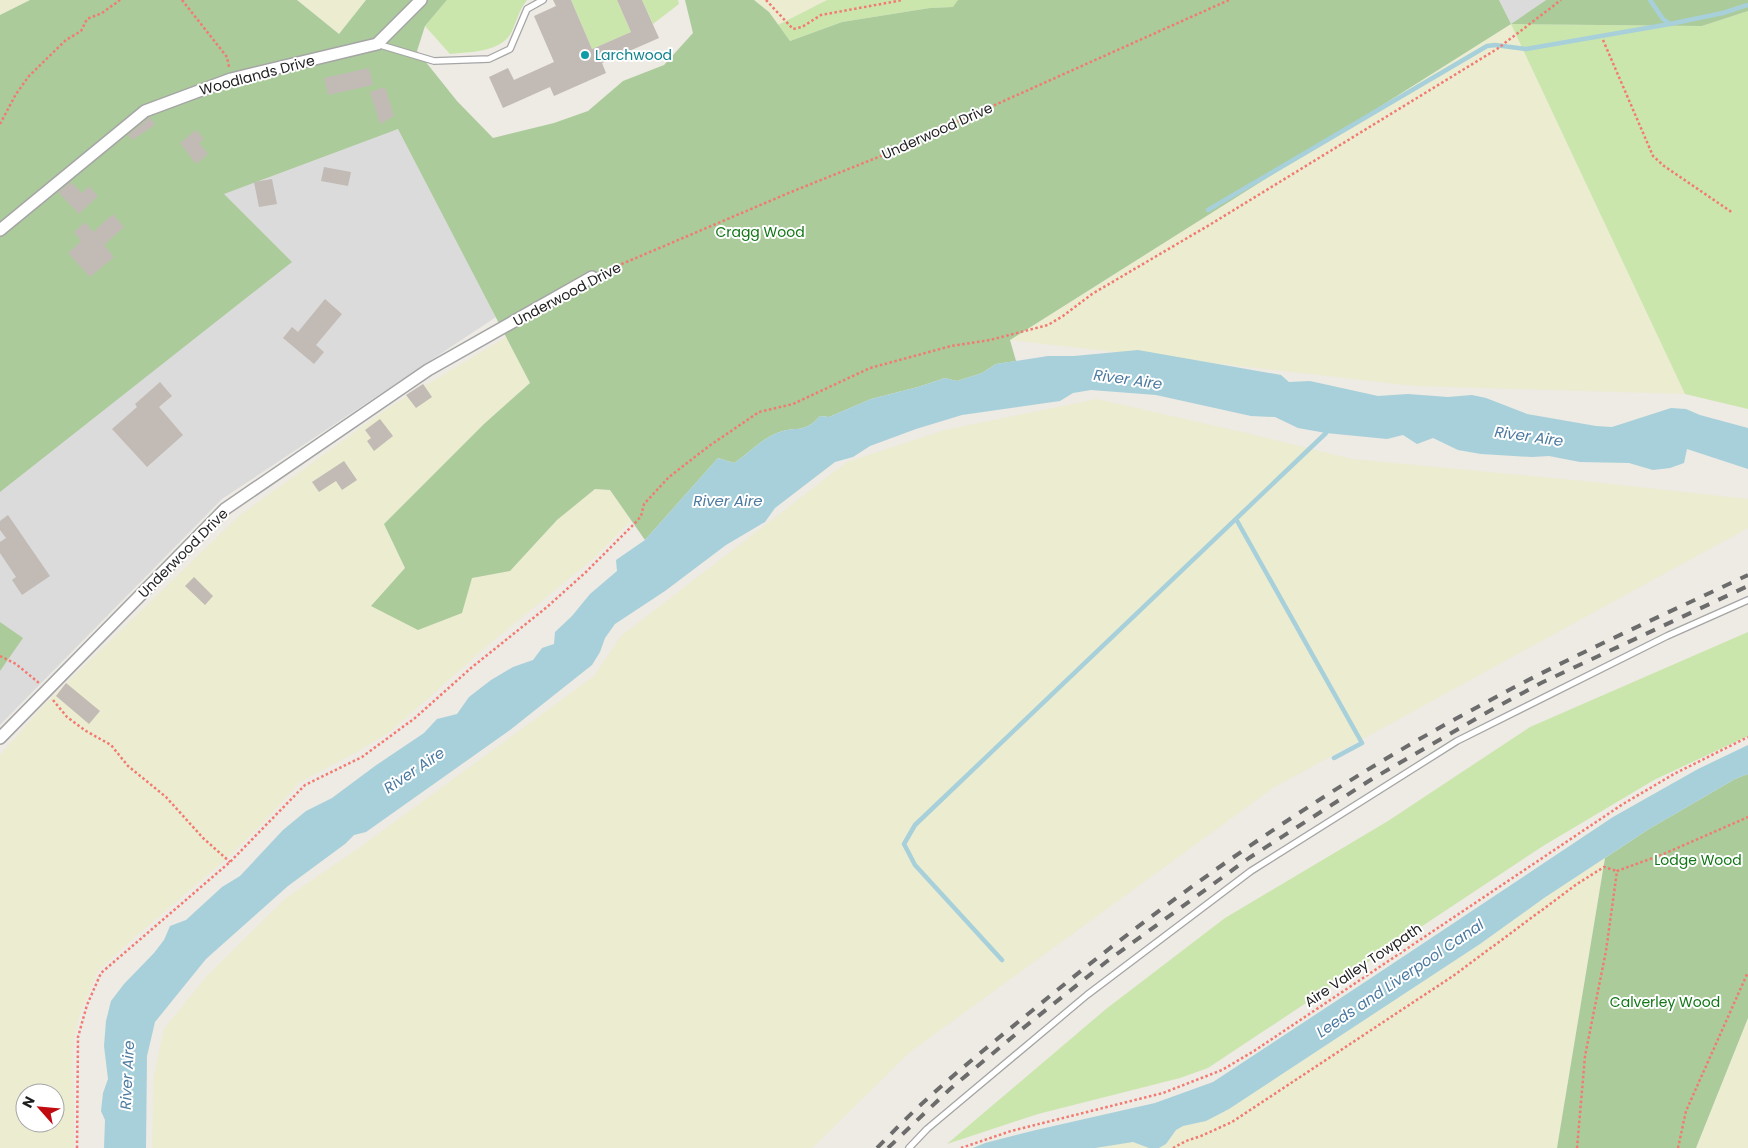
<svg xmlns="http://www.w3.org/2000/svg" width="1748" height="1148" font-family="Poppins,sans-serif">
  <rect width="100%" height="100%" fill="#eeeae4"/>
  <path fill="#dcdbdb" d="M1499,0H1546L1511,24Z
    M399,129L496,317L222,499L0,725V238Z"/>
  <path fill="#ebecd0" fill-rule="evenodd" d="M0,0H30L0,15Z
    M297,0H366L339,34Z
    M754,0H827L778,25L769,12Z
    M1511,24L1685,394L1414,386L1010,340Z
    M506,337L530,383L484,424L384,524L405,568L372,606L472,578L510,571L557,520L595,489L610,490L631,521L594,558L487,646L391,731L357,752L300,782L265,821L224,861L136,936L98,971L79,1016L74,1039L73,1058L74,1148H0V755L45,704L239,516L388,408ZM25,1093H55V1123H25Z
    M1097,399L1251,434L1352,459L1574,480L1748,499V528L1273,788L910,1052L812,1148H152L154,1076L164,1029L207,976L286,898L359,848L594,676L621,636L847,462L945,430Z
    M1605,858L1557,1148H1159L1166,1144L1176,1130L1183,1126L1206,1121L1229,1109L1480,944L1544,898Z
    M1748,1018V1148H1696Z
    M1133,1142L1149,1148H1095L1114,1144Z"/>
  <path fill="#cbe6ac" d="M447,0H527C518,12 518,18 512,31C503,52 470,52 450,54L425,26Z
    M571,0H617L631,32L592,49Z
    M642,0H678L679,4L653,24Z
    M827,0H958L954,7L930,8L842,22L790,41L778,25Z
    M1748,11V409L1685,394L1511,24L1702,26Z
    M1748,632V736L1654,780L1543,846L1208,1068L1180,1078L1038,1114L947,1144L1106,1009L1225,918L1388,821L1530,727Z"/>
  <path fill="#abcb9b" d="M30,0H297L339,34L366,0H447L425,26L417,51L457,101L493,138L554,123L588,111L623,81L664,65L693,33L685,0H754L769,12L790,41L842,22L930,8L953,7L958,0H1499L1511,24L1546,0H1748V11L1702,26L1511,24L1010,340L1016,361L996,364L982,373L957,381L945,378L918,387L871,399L829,417L820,416C803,435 796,425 777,433C761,439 748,454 734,463L718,458L645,540L610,490L595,489L557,520L510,571L472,578L462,613L418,630L371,606L405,568L384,524L484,424L530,383L398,129L224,194L292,262L0,492V15Z
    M0,622L23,638L0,671Z
    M1748,774V1018L1696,1148H1557L1605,858L1649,829L1735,779Z"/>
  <path fill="#a7d0da" d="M1138,350L1281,375L1289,382L1310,381L1378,396L1408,394L1448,397L1472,395L1486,398L1527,414L1596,426L1612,427L1671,408L1686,409L1700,415L1748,428V469L1687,449L1684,463L1670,468L1653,470L1629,463L1580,462L1549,456L1532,457L1481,454L1458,450L1433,438L1417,444L1403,435L1387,439L1326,433L1298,428L1275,417L1251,416L1156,395L1091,390L1073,393L1060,401L962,415L916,429L870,446L853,457L835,462L775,508L765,522L726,545L665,591L615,624L605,638L600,652L592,665L510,730L366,832L354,835L345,844L288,886L206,959L155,1022L147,1056L146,1148H104L105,1120L101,1111L103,1093L108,1079L104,1046L106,1021L111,1001L124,984L154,953L164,940L170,926L186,920L222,887L240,876L283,830L306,811L332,798L375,766L424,733L437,719L457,714L469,697L491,680L513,667L533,660L542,648L554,644L555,632L572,616L590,594L617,571L616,560L645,540L718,458L734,463C748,454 761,439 777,433C796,425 803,435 820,416L829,417L871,399L918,387L945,378L957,381L982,373L996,364L1048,356H1074Z
    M1748,745V774L1735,779L1649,829L1544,898L1480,944L1229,1109L1206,1121L1183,1126L1176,1130L1166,1144L1159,1148H1149L1133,1142L1095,1148H973L985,1143L1036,1130L1155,1103L1213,1082L1368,980L1613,817L1698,769Z"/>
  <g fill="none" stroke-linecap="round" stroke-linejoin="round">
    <path stroke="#a7d0da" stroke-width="4.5" d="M1650,0L1663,19L1670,24
      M1208,210L1487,46L1495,45L1526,49L1670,24L1723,13L1748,5
      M1236,519L1362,743L1334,758
      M1002,960L915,865L904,844L915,825L1326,433"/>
  </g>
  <path fill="#c2bab4" d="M553,0H571L592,49L631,32L617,0H642L659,38L602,63L606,73L554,96L550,87L503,108L489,77L508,68L514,80L554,62L534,16L556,6Z
    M369,68L373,85L328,95L324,78Z
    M385,87L394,116L380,124L370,92Z
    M150,117L155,125L132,140L128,135Z
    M196,130L204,139L199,143L208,154L196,164L180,143Z
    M324,167L351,172L348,186L321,181Z
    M272,179L277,204L259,207L254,182Z
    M71,182L82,193L89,186L98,196L79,214L58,192Z
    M113,214L124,227L104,245L114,257L90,277L68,253L81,241L74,232L85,222L93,232Z
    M325,299L342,314L316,345L324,352L314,364L283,338L292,327L298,332Z
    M160,382L172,396L159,407L183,435L147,467L112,429L137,407L135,404Z
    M423,384L432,397L416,408L406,395Z
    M380,419L393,436L374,451L367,441L371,438L365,430Z
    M344,461L357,480L342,490L336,481L319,492L312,482Z
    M8,515L50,576L22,595L12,580L16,577L0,553V542L6,538L0,530V521Z
    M194,577L213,596L205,605L185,586Z
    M66,683L100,711L89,724L56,696Z"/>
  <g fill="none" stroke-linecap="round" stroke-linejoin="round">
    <g stroke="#a5a5a5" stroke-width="8">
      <path id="service" d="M377,44L434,61L489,59L510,49L527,9L543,0
        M909,1148L927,1129L1087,995L1251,871L1457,741L1667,636L1748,600"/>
    </g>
    <g stroke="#a5a5a5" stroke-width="14">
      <path id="minor" d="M0,230L145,111L231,79L377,44L421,0
        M0,738L225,509L428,370L592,277"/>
    </g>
    <path stroke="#f27a71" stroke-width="2.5" stroke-dasharray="2.5 2.5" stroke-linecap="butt" d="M182,0L227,57L229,67
      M766,0L793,29L802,27L821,15L903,0
      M1603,40L1653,156L1664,166L1733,213
      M0,124L16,94L29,76L66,40L81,31L87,19L102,13L120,0
      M603,272L791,192L881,156L1229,0
      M0,656L16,664L39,683
      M53,700L67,717L86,731L111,745L128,766L166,797L203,838L230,862
      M77,1148L78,1037L87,1005L101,973L230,862L305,785L362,757L415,718L471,668L547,607L586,572L636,522L641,516L644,504L669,477L709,446L759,412L793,404L870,368L951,346L990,340L1048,325L1063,316L1092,294L1211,224L1497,49L1561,0
      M961,1148L1011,1131L1163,1093L1222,1070L1254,1051L1623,804L1674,774L1748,737
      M1173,1148L1186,1141L1201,1136L1232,1122L1453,976L1577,884L1604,867L1617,871
      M1577,1148L1585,1056L1606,951L1617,871L1661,855L1748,817
      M1678,1148L1686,1111L1748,972"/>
    <use href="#service" stroke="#fff" stroke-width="5.5"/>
    <use href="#minor" stroke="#fff" stroke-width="11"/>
    <path stroke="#6c6c6c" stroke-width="4" stroke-dasharray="10 10" stroke-linecap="butt" d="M877,1148C893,1132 909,1115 926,1100C962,1067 1001,1036 1039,1005C1176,892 1325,788 1483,704C1569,657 1659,617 1748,575
      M888,1148L950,1089L1022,1029L1106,962L1249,858L1372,779L1484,714L1541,683L1748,586"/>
  </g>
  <circle fill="#0f9aa8" stroke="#fff" stroke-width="2" cx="585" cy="55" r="5"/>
  <g text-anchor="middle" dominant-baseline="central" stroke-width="4" stroke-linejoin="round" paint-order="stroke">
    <g font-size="14" fill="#0d838f" stroke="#fff" text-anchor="start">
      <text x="595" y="55">Larchwood</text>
    </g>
    <g font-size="14" fill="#1e1e1e" stroke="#fff">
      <text transform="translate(257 75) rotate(-15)">Woodlands Drive</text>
      <text transform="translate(937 131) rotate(-24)">Underwood Drive</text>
      <text transform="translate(567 294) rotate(-28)">Underwood Drive</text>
      <text transform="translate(183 553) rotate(-45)">Underwood Drive</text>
      <text transform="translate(1363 965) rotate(-34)">Aire Valley Towpath</text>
    </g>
    <g font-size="14" fill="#117616" stroke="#fff">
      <text x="760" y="232">Cragg Wood</text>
      <text x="1698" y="860">Lodge Wood</text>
      <text x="1665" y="1002">Calverley Wood</text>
    </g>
    <g font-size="15" font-style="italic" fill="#4c7aa0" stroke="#fff">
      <text transform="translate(1128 379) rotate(8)">River Aire</text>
      <text transform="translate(1529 436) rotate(8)">River Aire</text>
      <text x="728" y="500">River Aire</text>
      <text transform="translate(414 770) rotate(-34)">River Aire</text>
      <text transform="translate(1400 978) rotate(-34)">Leeds and Liverpool Canal</text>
      <text transform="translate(127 1075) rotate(-87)">River Aire</text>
    </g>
  </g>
  <g transform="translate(40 1108) rotate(297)"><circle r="24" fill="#ffffff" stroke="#a5a5a5"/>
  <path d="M0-4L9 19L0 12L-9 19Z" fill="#c10b11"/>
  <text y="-8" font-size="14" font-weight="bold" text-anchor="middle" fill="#1e1e1e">N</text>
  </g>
</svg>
